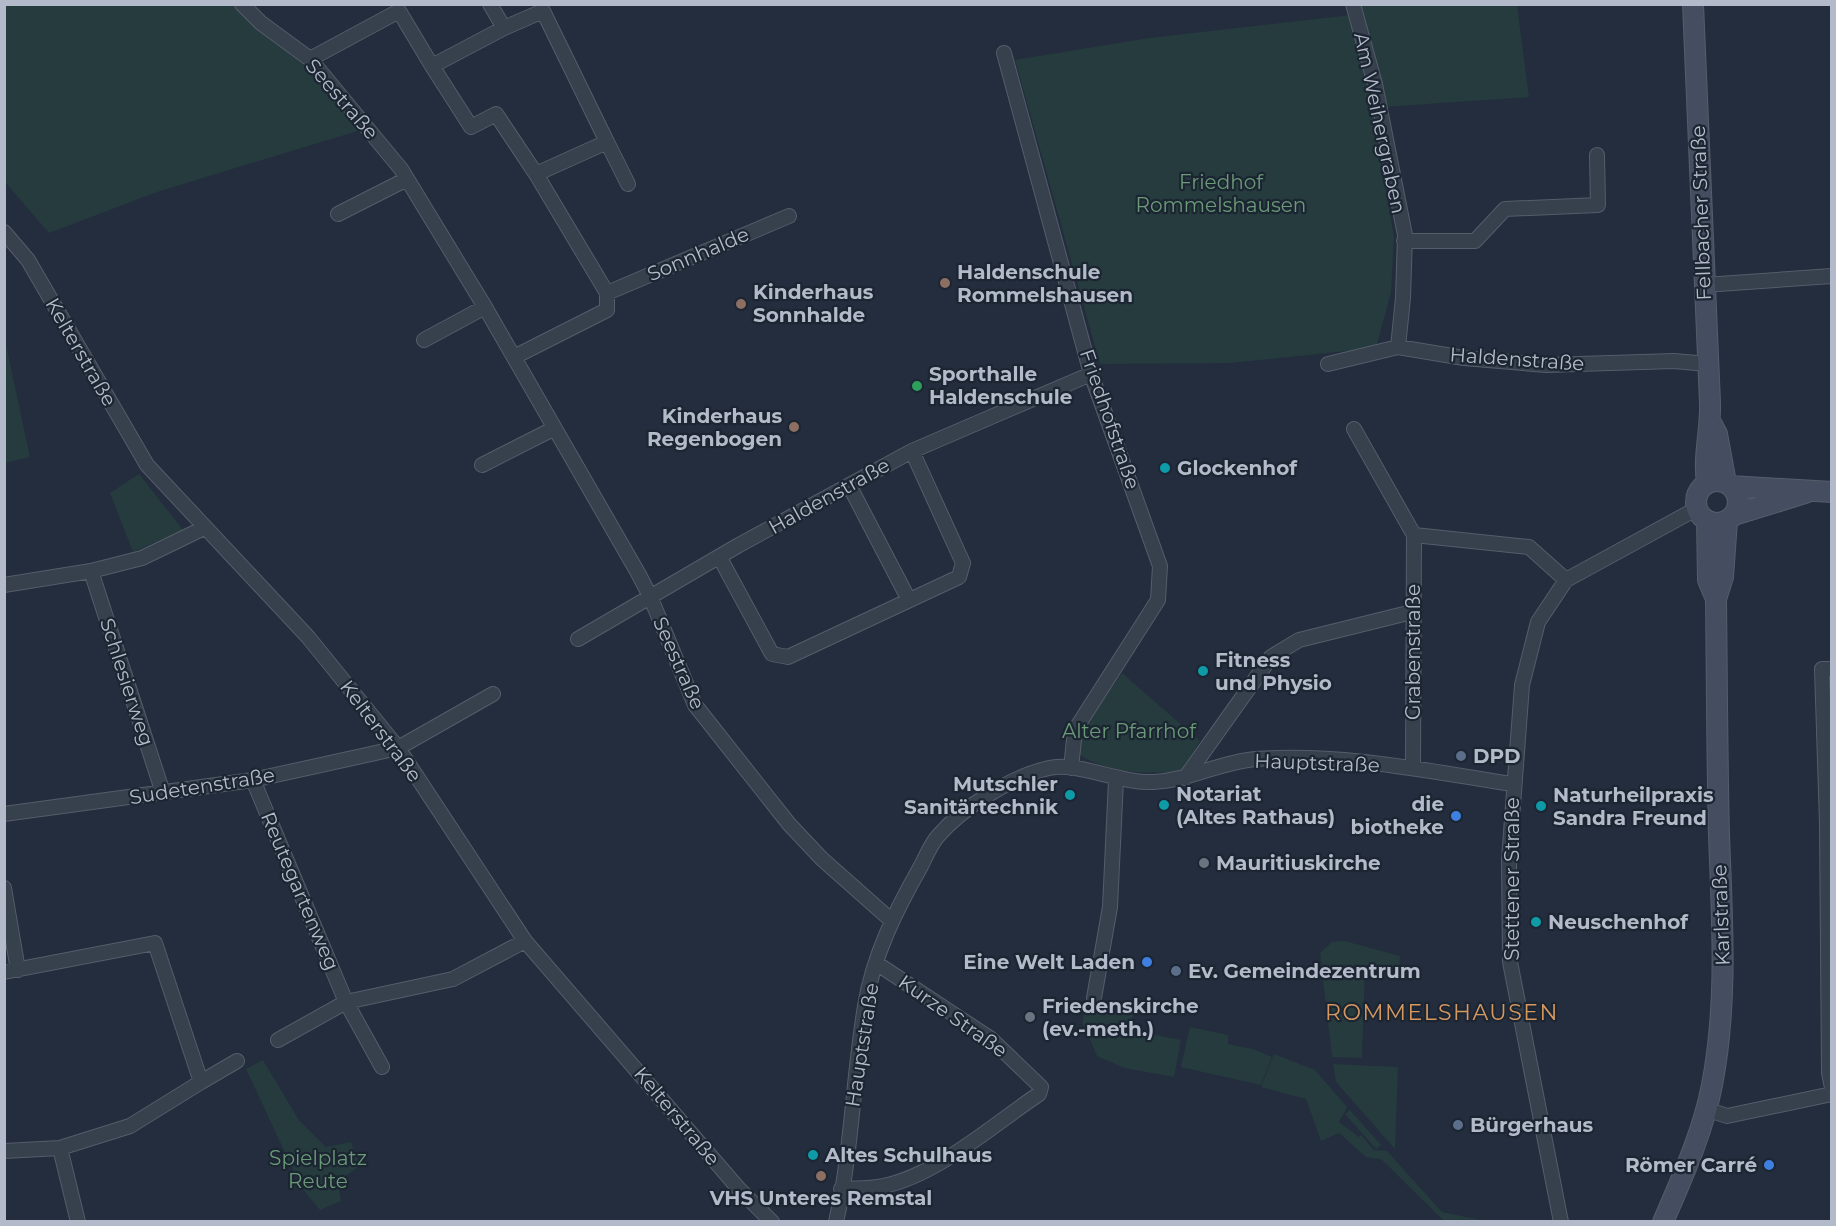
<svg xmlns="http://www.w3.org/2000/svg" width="1836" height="1226" font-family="Montserrat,sans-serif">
  <rect width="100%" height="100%" fill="#232d3d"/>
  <path fill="#253b3e" d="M4,5H233L257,27L304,63L364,129L157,192L49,233L5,182Z
    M1357,5H1517L1529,97L1383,107Z
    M1351,15L1374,106L1371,107L1394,237L1391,292L1376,348L1230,363L1100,364L1015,60L1149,38Z
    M5,340L30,457L5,463H4Z
    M139,474L183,530L133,552L110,493Z
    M1122,673L1200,741L1181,772C1146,773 1108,775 1079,754L1081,731Z
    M1345,941L1400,956L1399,972L1365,970L1362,1058L1332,1057L1320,953L1332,942Z
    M1098,1001L1133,1013L1130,1030L1181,1040L1174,1077L1124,1068L1097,1056L1082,1022L1087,1005Z
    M1190,1027L1228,1035V1044L1253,1049L1272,1057L1261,1085L1181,1067Z
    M1274,1054L1315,1070L1347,1107L1339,1122L1359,1137L1361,1135L1374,1150L1387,1151L1442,1212L1485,1221H1444L1381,1159L1366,1157L1339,1133L1321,1141L1306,1099L1261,1087Z
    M263,1060L299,1120L326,1147L351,1142L360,1166L338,1181L341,1201L320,1210L301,1187L246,1069Z
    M1333,1064L1398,1067L1395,1149L1336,1082Z
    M1350,1110L1381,1145L1376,1149L1345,1114Z"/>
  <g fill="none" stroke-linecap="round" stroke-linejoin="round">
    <g stroke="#555d6b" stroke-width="16">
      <path id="street" d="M242,4L261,23L310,59L401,169L485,307L638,573L650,596L695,705L789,824L822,859L892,921
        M490,4L504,28
        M1353,4L1375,84L1405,235L1403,298L1398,347
        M1004,53L1091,374L1160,566L1158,600L1075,730L1071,768
        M310,59L399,11L432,66L504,28L543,11L607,142L536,174L607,293
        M432,66L471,127L496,114L536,174
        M607,142L628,184
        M338,214L407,179
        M4,232L28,260L147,465L308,637L398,748L525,941L739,1189L772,1222
        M1404,241H1475L1505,209L1598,205L1597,155
        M1704,285L1832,276
        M424,340L485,307
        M514,357L607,310V293L789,216
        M1328,364L1398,347L1464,358L1546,365L1674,361L1708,364
        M1354,429L1414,535L1529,547L1566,580
        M482,465L553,429
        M849,485L909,600
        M720,558L772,654L788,657L959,577L963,563L912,451
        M91,571L163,793
        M4,585L91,571L142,558L204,528
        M578,639L739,545L912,451L1091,374
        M1832,669H1822L1827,823L1829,1073L1832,1088
        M1413,768L1414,535
        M1185,778L1271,657L1299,640L1412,612
        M253,780L346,1002L382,1067
        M4,814L253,780L398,748L493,694
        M4,888L18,970
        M4,972L155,943L201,1082L130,1126L60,1148L4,1151
        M1094,998L1110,907L1116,780
        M278,1040L346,1002L453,979L525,941
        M201,1082L237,1061
        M1706,1109L1727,1116L1832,1094
        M60,1148L78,1222
        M841,1189C855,1188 869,1189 883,1186C936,1176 994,1124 1039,1094L1041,1087L991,1039L876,963
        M836,1222C852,1151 853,1077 865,1006C873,956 896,910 921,866C926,856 931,844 938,836C963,807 1013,776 1049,768C1076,761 1121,784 1154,782C1190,780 1220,762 1256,759C1342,753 1428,771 1512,784
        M1561,1222L1510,962L1509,859L1522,685L1538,622L1566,580L1696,509"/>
    </g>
    <g stroke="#555d6b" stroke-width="22">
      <path id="secondary" d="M1693,4L1710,403C1711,430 1703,455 1707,483
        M1710,421L1717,434L1726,483
        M1696 502a21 21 0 1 1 42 0a21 21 0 1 1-42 0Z
        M1731,486L1832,492
        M1734,515L1805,493
        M1707,521L1708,580L1716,599
        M1663,1222C1682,1178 1703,1132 1712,1085C1728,1002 1722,919 1719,835C1717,756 1717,678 1716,599L1723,577L1727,521"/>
    </g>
    <use href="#street" stroke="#37404d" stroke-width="14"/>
    <use href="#secondary" stroke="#454e60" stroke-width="20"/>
  </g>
  <g fill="#8d6e63" stroke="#1c2532" stroke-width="2">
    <circle cx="945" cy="283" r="6"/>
    <circle cx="741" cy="304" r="6"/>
    <circle cx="794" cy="427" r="6"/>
    <circle cx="821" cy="1176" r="6"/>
  </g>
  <circle fill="#2e9e5b" stroke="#1c2532" stroke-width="2" cx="917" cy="386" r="6"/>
  <g fill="#0f9aa8" stroke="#1c2532" stroke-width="2">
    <circle cx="1165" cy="468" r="6"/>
    <circle cx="1203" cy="671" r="6"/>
    <circle cx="1070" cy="795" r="6"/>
    <circle cx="1164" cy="805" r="6"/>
    <circle cx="1541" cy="806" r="6"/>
    <circle cx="1536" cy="922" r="6"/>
    <circle cx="813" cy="1155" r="6"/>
  </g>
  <g fill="#5c6f8a" stroke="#1c2532" stroke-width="2">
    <circle cx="1461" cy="756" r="6"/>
    <circle cx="1176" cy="971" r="6"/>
    <circle cx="1458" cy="1125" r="6"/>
  </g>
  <g fill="#3f7fe0" stroke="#1c2532" stroke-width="2">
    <circle cx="1456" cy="816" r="6"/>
    <circle cx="1147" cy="962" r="6"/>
    <circle cx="1769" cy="1165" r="6"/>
  </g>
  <g fill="#6b7280" stroke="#1c2532" stroke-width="2">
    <circle cx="1204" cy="863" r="6"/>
    <circle cx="1030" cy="1017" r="6"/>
  </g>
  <g text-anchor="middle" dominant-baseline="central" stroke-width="4.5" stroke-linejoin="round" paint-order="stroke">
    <g font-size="20" fill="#b3bac9" stroke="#1c2532">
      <text transform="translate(342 99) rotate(49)">Seestraße</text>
      <text transform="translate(1380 123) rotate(78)">Am Weihergraben</text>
      <text transform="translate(1701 213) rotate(-92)">Fellbacher Straße</text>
      <text transform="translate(698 254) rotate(-23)">Sonnhalde</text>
      <text transform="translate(81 352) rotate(60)">Kelterstraße</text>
      <text transform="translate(1517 359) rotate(4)">Haldenstraße</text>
      <text transform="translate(1110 419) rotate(71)">Friedhofstraße</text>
      <text transform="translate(829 496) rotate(-29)">Haldenstraße</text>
      <text transform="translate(1413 652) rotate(-90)">Grabenstraße</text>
      <text transform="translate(679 663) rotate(66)">Seestraße</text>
      <text transform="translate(127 682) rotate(72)">Schlesierweg</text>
      <text transform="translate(381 731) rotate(53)">Kelterstraße</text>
      <text transform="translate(1317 763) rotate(2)">Hauptstraße</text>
      <text transform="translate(202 786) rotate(-9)">Sudetenstraße</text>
      <text transform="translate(1512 879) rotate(-90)">Stettener Straße</text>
      <text transform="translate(300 891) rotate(67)">Reutegartenweg</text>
      <text transform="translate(1721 915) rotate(-92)">Karlstraße</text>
      <text transform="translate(953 1016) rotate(35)">Kurze Straße</text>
      <text transform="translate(862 1045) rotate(-81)">Hauptstraße</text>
      <text transform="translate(677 1116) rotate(50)">Kelterstraße</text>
    </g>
    <g font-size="20" fill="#6a9a77" stroke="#1c2532">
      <text x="1221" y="182">Friedhof<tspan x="1221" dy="23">Rommelshausen</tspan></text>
      <text x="1129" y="731">Alter Pfarrhof</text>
      <text x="318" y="1158">Spielplatz<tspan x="318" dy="23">Reute</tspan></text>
    </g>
    <g font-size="20" font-weight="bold" fill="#b3bac9" stroke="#1c2532" text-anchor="start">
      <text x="957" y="272">Haldenschule<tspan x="957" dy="23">Rommelshausen</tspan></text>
      <text x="753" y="292">Kinderhaus<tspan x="753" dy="23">Sonnhalde</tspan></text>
      <text x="929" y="374">Sporthalle<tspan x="929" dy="23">Haldenschule</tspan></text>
      <text x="782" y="416" text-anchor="end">Kinderhaus<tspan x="782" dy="23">Regenbogen</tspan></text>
      <text x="1177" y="468">Glockenhof</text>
      <text x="1215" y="660">Fitness<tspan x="1215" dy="23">und Physio</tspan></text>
      <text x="1473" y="756">DPD</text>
      <text x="1058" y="784" text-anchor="end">Mutschler<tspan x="1058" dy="23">Sanitärtechnik</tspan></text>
      <text x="1176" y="794">Notariat<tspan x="1176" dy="23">(Altes Rathaus)</tspan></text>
      <text x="1553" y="795">Naturheilpraxis<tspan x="1553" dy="23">Sandra Freund</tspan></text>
      <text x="1444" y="804" text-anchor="end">die<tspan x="1444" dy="23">biotheke</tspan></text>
      <text x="1216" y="863">Mauritiuskirche</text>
      <text x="1548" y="922">Neuschenhof</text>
      <text x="1135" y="962" text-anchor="end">Eine Welt Laden</text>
      <text x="1188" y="971">Ev. Gemeindezentrum</text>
      <text x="1042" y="1006">Friedenskirche<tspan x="1042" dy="23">(ev.-meth.)</tspan></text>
      <text x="1470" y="1125">Bürgerhaus</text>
      <text x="825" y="1155">Altes Schulhaus</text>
      <text x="1757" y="1165" text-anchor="end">Römer Carré</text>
      <text x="821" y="1198" text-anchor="middle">VHS Unteres Remstal</text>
    </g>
    <g font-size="22" letter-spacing="1.5" fill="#d69861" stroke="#1c2532">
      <text x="1442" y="1012">ROMMELSHAUSEN</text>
    </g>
  </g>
  <rect width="1836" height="1226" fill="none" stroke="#b3bac9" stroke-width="12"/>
</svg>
